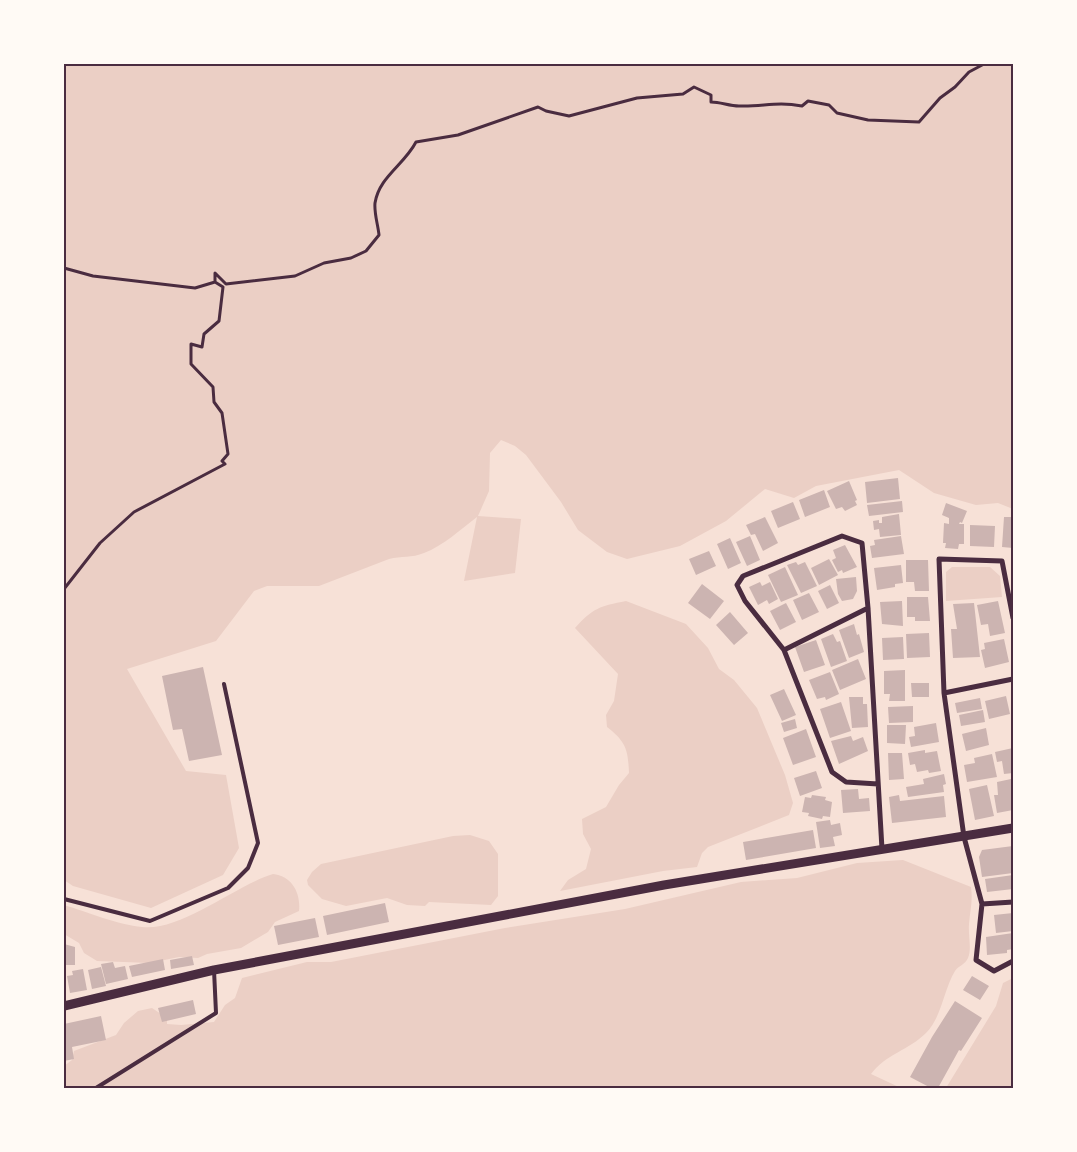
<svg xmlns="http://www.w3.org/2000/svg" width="1077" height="1152" font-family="Raleway,sans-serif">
  <rect width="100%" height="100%" fill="#f7e1d7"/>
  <path fill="#ebcfc5" d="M64,64H1013V509L998,503L976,505L934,493L899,470L816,486L794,498L765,489L726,521L680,546L627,559L607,552L578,530L561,502L526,455L515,446L501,440L490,453L489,491L478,516L521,519L515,573L464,581L477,517C461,529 443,546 424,553C412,558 401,556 389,559L319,586H267L254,591L216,641L127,669L186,771L226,775L239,848L223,875L151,908L73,886L64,880Z
    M952,567H990L1000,576L1002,597L946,601V572Z
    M626,601L686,624L708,648L719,669L734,680L748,697L757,708L785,775L793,803L789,815L708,847L702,853L697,867L663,871L560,891L568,880L586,869L591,849L583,834L582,819L606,807L619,785L629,773C628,749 626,742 607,727L606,715L614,701L618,674L575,628C593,608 600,606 626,601Z
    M470,835L489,841L498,854V896L491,905L429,902L425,906L407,905L387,898L346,906L322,899L308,885L307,880L312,872L321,864L453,836Z
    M903,860L971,887C973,901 970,911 969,924C968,935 972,949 968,958C965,965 958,966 955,971C943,991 942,1017 926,1033C909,1050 886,1054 871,1074L901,1088H64V1066L72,1060L74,1051L116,1035L124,1023L138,1011L152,1008L167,1018V1024L181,1025L214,1022L225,1005L235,998L242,978L307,962H331L505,928L625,909L741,882L797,878L857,863Z
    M273,874C292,876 301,893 299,911L275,922L268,932L241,948L207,954L198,958L179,957L150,963L97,961L84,953L79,943L64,934V905C87,912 119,925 142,927C180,932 236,885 273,874Z
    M1013,978V1088H946L996,1006L1003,983Z"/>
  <path fill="#ccb4b1" d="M898,478L900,499L867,503L865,482Z
    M849,481L857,500L855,501L857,505L845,511L842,507L836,509L827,491Z
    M824,490L830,507L805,517L799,500Z
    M902,501L903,512L869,516L867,505Z
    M793,502L800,519L778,528L771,511Z
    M946,503L967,511L962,523L960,522L959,524H964V544H959L958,549L945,548L946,543H943L944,523L949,524V518L942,515Z
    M899,514L901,535L880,537L879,529L874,530L873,521L879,520V523H882V517Z
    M765,517L778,543L763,551L755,534L751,535L746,525Z
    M1004,517H1013V548L1002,547Z
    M970,525L995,526L994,547L970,546Z
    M750,536L760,560L747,566L736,542Z
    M901,536L904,554L872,558L870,546L875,545L874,540Z
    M730,538L741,563L728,569L717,544Z
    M845,545L857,567L843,573L842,570L838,572L832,560L836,558L833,550Z
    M709,551L716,566L696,575L689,559Z
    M829,559L838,575L819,585L811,568Z
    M906,560H928L929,591H915L914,582H906Z
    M796,562L798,565L805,562L817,586L801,593L787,565Z
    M901,565L903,583L895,584V587L877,590L874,568Z
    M785,567L798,595L781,602L768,575Z
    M856,577L857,591L853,599L842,601L838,594L836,579Z
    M760,582L762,586L770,582L778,599L769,604L767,600L758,605L749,587Z
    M702,584L724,601L710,619L688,603Z
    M830,585L839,603L827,609L818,591Z
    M809,593L819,612L802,620L793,600Z
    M907,597H928L930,621H915V617H907Z
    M902,601L903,626L882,624L880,602Z
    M998,601L1005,633L990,636L988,624L981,625L977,605Z
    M786,603L796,622L780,630L770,611Z
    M974,603L980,657L953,658L951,629H957L953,604Z
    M730,612L748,633L734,645L716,625Z
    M854,624L857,635L859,634L864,652L849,658L839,630Z
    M929,633L930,657L907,658L906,634Z
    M833,634L837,642L840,641L847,661L831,667L821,639Z
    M903,637L904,659L883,660L882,638Z
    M1004,639L1009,662L985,668L981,650L985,649L984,643Z
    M816,640L825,665L804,672L795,647Z
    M858,659L866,679L840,690L832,670Z
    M203,667L222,755L189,761L182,729L173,730L162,676Z
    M905,670V701H889L890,694H884V671Z
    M830,672L839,694L826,700L825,697L817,699L809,680Z
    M911,683H929V697H912Z
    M784,689L796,715L782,721L770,695Z
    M1006,696L1010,714L989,719L985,701Z
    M849,697H863V704H867L868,727L852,728Z
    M980,698L982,709L957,713L955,703Z
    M841,702L851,731L830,738L820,709Z
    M913,706V722L889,723L888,707Z
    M983,710L985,722L961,726L959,715Z
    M795,719L797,728L784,732L781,723Z
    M936,723L939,742L911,747L909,737L915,736L914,727Z
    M887,725H906L905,744L887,743Z
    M986,728L989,745L966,751L962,734Z
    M806,729L816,757L793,765L783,738Z
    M851,736L853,741L863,737L868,751L839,764L831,741Z
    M1013,748V773L1004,774L1002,761L997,762L995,752Z
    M925,750V753L937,751L941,771L929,773L928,770L917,772L915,764L910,765L908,753Z
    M888,753H902L904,779L889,780Z
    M992,754L997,777L967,782L964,765L975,763L974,758Z
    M816,771L822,788L800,796L794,778Z
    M944,774L946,784L943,785L944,792L908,797L906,787L924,784L923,779Z
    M1011,779L1013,810L997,813L994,795H998L997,782Z
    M987,785L994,816L975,820L969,789Z
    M858,789L859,799L869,798L870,811L843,813L841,790Z
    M812,795L826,797L825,800L832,802L830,817L823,816L822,819L808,816L809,813L802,812L805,797L811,798Z
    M899,795L900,801L944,796L946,817L892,823L889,797Z
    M830,820L831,825L840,823L842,835L833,837L835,846L820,848L816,822Z
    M813,830L816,848L746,860L743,842Z
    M1013,846V873L982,877L979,857L982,850Z
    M1013,875V889L987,892L985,879Z
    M385,903L389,922L327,935L323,916Z
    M1013,913V931L996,933L994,915Z
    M315,918L319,937L278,945L274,926Z
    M1013,933V949L1007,950V953L987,955L986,937Z
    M64,944L75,947V965H64Z
    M192,956L194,965L171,969L170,960Z
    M163,959L165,970L132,977L129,966Z
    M113,962L115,968L125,966L128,979L106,984L101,964Z
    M101,967L106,986L92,989L88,970Z
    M83,969L87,990L70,993L67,976L73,975L72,971Z
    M972,976L989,986L980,1000L963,990Z
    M193,1000L196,1014L162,1022L158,1008Z
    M955,1001L982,1018L961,1051L959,1050L938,1088H931L910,1077L932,1037Z
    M101,1016L106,1040L72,1047L74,1059L64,1061V1024Z"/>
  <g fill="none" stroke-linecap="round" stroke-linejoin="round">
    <path stroke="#4a2c40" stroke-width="3" d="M64,268L93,276L195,288L215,282
      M64,589L100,543L134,512L225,464L222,461L228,454L222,413L214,402L213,387L191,364V344L202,347L204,334L219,321L223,287L215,282V273L226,284L295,276L324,263L351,258L366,251L379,235C378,225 374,213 375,203C379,177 404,165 416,142L458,135L538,107L546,111L569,116L637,98L683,94L694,87L711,95V102C721,102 729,106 739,106C763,107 776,101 802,106L808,101L829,105L837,113L868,120L919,122L940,98L955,87L969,72L984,64"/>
    <path stroke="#4a2c40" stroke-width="4" d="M64,899L150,921L228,888L248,868L258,843L224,684
      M96,1088L216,1013L214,970"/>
    <path stroke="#4a2c40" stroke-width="5" d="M868,608L784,650L745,601L737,585L743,576L842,536L862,543L868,608L882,849
      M1013,618L1002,561L939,559L944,693L1013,679
      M784,650L832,772L846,782L878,784
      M944,693L964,837L982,904L976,960L994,971L1013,961
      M982,904L1013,902"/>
    <path stroke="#4a2c40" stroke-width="9" d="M64,1006L214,970L664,885L1013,828"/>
  </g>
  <rect width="1077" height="1152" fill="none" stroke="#fffaf5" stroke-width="130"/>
  <rect x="65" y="65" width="947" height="1022" fill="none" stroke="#4a2c40" stroke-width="2"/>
</svg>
